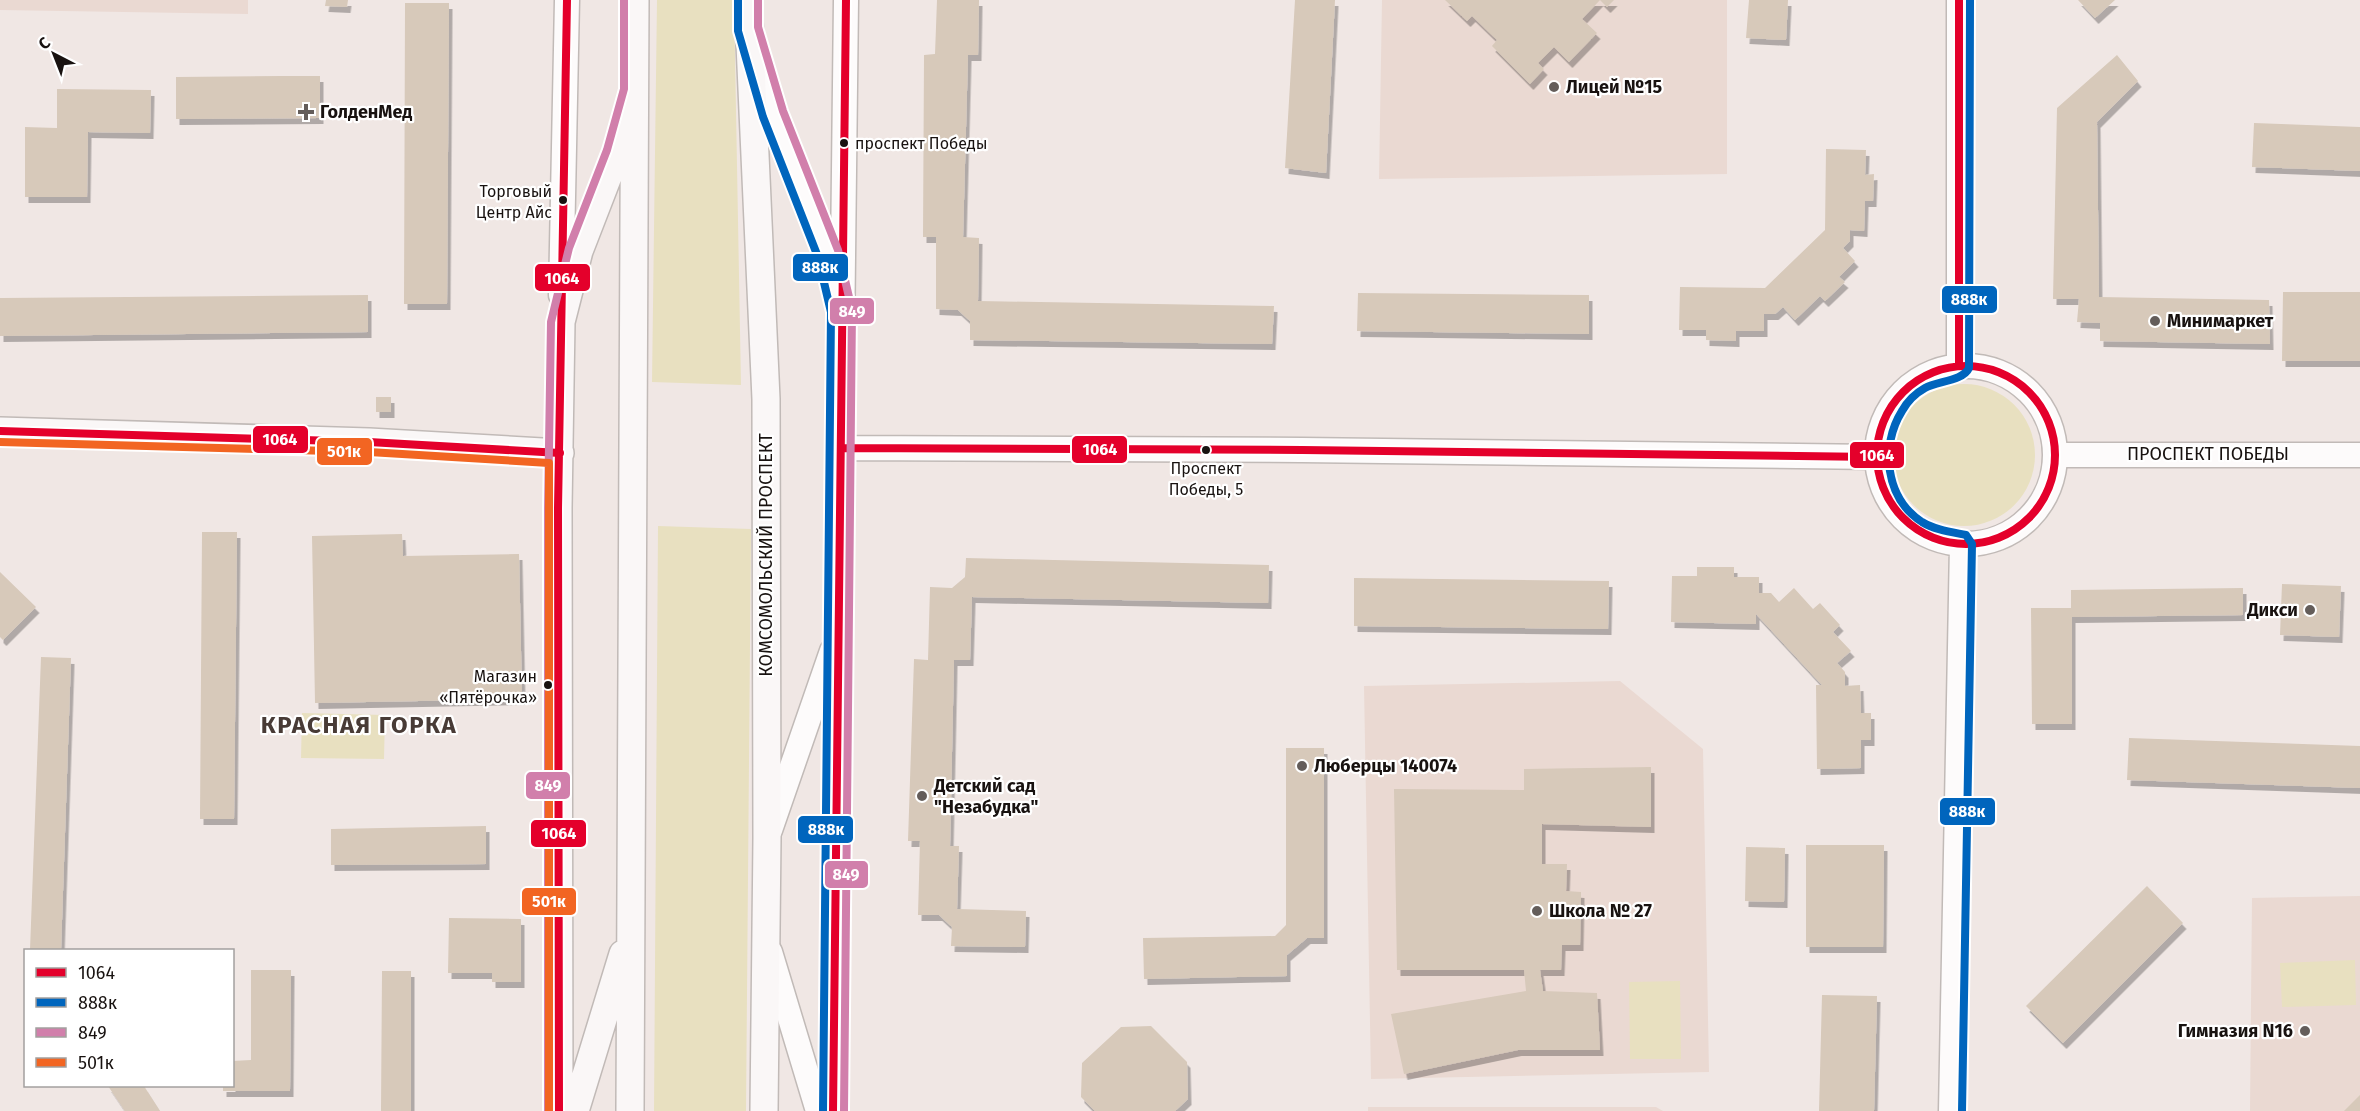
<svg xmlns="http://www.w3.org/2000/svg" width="2360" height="1111" font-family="'Fira Sans',sans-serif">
  <defs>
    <filter id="shadow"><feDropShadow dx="3.5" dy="6" stdDeviation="0" flood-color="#0004"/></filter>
  </defs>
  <rect width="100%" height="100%" fill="#f0e7e4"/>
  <path fill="#ead9d2" d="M0,0H248V14L0,10Z
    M1382,0H1727V174L1379,179Z
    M1620,681L1703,749L1709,1072L1371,1079L1364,686Z
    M2360,896V1111H2250L2252,898Z
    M1368,1107H1656L1663,1111H1368Z"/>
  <path fill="#e8e0c0" d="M657,0H734L741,385L652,382Z
    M1893 455a71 71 0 1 1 142 0a71 71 0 1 1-142 0Z
    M658,526L751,529L746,1111H654Z
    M302,713L385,715L384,759L301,758Z
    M2355,960L2356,1005L2282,1007L2280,963Z
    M1680,981L1681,1059H1630L1629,982Z"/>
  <path fill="#d7c9ba" filter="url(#shadow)" d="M326,0H348L347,7L325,6Z
    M937,0H979L978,55H968L963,237L979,238L978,301L1274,306L1272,344L970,340V321L958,310L936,309V237H923L924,55L935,54Z
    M1295,0H1335L1326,173L1285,168Z
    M1445,0H1614L1607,7L1600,0L1582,19L1597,33L1569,62L1554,47L1538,63L1544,69L1530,84L1492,46L1497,40L1472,16L1467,21Z
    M1749,0H1788L1786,40L1746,38Z
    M2078,0H2115L2095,18Z
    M405,3H449L447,304H404Z
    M2117,55L2138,81L2097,122L2099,297L2269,300L2270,344L2100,341V323L2077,322L2079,299H2053L2057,108Z
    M283,76H320V118L176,119V77Z
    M57,89L151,90L150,133L88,132L87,197H25V127L57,128Z
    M2254,123L2360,127V171L2252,167Z
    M1826,149L1866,150L1865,175L1874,174L1873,201H1865L1864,231L1850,230V241L1843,248L1855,261L1839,277L1845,282L1825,301L1820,296L1795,320L1783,307L1775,314H1764V331H1736V341L1706,340V330H1679L1680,287L1765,288L1825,230Z
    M2283,292H2360V361H2282Z
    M1358,293L1589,295V334L1357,331Z
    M368,295V332L0,336V298Z
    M376,397H391V412H376Z
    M202,532H237L234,819H200Z
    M402,534L403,556L519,554L522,699L315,703L312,536Z
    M966,558L1269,565L1268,603L972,597L970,660H954L950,846H959L957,909L1026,911L1025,947L951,946L952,927L939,915H918L920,841H908L914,659L928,660L930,587L952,588L965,577Z
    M1697,567H1734V577H1759V593H1771L1779,602L1794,588L1813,609L1820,603L1840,625L1833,632L1851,651L1837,663L1845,672V686L1860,685L1861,713H1871V740H1861V768L1817,769L1816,685H1822L1756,614V624L1671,622L1672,576H1697Z
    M0,572L36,607L3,640L0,637Z
    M1354,578L1609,581L1608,629L1354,626Z
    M2282,584L2341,586L2339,637L2280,635Z
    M2243,588V615L2072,617V724H2032L2031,608H2071V590Z
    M41,657L71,658L61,950H30Z
    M2129,738L2360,746V788L2127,780Z
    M1286,748H1324V938H1307L1287,955V976L1144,979L1143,938L1275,936L1286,925Z
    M1651,767V827L1542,824V864H1567L1566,891L1581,892L1580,945H1562L1561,970H1540L1543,991L1597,993L1600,1050H1518L1404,1074L1391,1014L1526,991L1524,970H1397L1394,789L1524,790V769Z
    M486,826V864L331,865V829Z
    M1806,845H1884L1883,947H1806Z
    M1746,847L1785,848L1784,902L1745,901Z
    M2147,886L2183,923L2063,1043L2026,1006Z
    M449,918L521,919V982H492V973H448Z
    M251,970H291L290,1091H223V1086H232V1061L251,1060Z
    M382,971H411V1111H381Z
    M1822,995L1877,996L1874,1111H1819Z
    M1151,1026L1187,1062L1188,1099L1175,1111H1095L1081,1097L1082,1063L1121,1027Z
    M108,1086H144L160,1111H125Z
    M2360,1095V1111H2344Z"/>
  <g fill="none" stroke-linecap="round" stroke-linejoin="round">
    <g stroke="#c1bab7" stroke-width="27">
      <path id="tertiary" d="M756,58L773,114L828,254L834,279
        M561,295L567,0
        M1877 455a89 89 0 1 1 178 0a89 89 0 1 1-178 0Z
        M1959,366V0
        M841,448L1302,450L1876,457
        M2056,455H2360
        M770,830L832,651
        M770,952L818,1111
        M833,1111L846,0
        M1951,1111L1962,545"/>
    </g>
    <g stroke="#c1bab7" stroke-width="30">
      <path id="secondary" d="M748,0L766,399L767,838L764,1111
        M0,431L369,442L560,453
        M559,1111L558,508L561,322L579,251L617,153L625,124
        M575,1111L623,954
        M630,1111L635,0"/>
    </g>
    <use href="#tertiary" stroke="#fdfbfb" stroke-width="24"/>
    <use href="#secondary" stroke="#faf7f7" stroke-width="27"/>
    <g stroke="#fff" stroke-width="12">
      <path id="bus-1" d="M1959,0V366
        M1877 455a89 89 0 1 1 178 0a89 89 0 1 1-178 0Z
        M0,431L369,442L560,453
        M841,448L1302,450L1876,457
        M559,1111L558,508L567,0
        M833,1111L846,0"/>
    </g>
    <g stroke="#fff" stroke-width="12">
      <path id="bus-2" d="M738,0V31L763,117L818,257L831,312L823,1111
        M1962,1111L1972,544L1966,535C1951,532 1935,530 1922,522C1885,498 1880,446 1902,411C1907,402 1916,393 1925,388C1937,381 1963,381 1969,368L1970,0"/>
    </g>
    <g stroke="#fff" stroke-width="12">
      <path id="bus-3" d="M758,0V27L783,111L838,250L852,310L844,1111
        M548,1111V508L551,322L569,248L607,150L624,89V0"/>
    </g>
    <g stroke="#fff" stroke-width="12">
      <path id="bus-4" d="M0,442L369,452L549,463V1111"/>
    </g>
    <use href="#bus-1" stroke="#e4002b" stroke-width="8"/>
    <use href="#bus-2" stroke="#0065bd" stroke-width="8"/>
    <use href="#bus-3" stroke="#d17fab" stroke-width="8"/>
    <use href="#bus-4" stroke="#f26522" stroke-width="8"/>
  </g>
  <g fill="#645d5a" stroke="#fff" stroke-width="2">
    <circle cx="1554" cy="87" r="6"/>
    <path d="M303 103h6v6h6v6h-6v6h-6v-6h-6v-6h6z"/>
    <circle cx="2155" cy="321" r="6"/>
    <circle cx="2310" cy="610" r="6"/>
    <circle cx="1302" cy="766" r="6"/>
    <circle cx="922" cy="796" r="6"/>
    <circle cx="1537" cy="911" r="6"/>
    <circle cx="2305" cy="1031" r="6"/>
  </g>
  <g fill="#181210" stroke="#fff" stroke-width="2">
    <circle cx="844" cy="143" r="5"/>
    <circle cx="563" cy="200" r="5"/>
    <circle cx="1206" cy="450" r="5"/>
    <circle cx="548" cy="685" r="5"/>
  </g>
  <g text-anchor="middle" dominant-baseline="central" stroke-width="4.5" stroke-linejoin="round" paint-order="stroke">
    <g font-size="16" fill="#181210" stroke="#fff" text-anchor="end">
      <text x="855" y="143" text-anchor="start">проспект Победы</text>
      <text x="552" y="191">Торговый<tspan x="552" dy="21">Центр Айс</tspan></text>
      <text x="1206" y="468" text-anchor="middle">Проспект<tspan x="1206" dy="21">Победы, 5</tspan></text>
      <text x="537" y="676">Магазин<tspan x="537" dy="21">«Пятёрочка»</tspan></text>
    </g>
    <g font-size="18" font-weight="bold" fill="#181210" stroke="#fff" text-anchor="start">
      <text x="1566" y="87">Лицей №15</text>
      <text x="320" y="112">ГолденМед</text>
      <text x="2167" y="321">Минимаркет</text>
      <text x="2298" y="610" text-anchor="end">Дикси</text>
      <text x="1314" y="766">Люберцы 140074</text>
      <text x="934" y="786">Детский сад<tspan x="934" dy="21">"Незабудка"</tspan></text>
      <text x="1549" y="911">Школа № 27</text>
      <text x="2293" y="1031" text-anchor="end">Гимназия N16</text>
    </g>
    <g font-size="18" fill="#181210" stroke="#fff">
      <text x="2208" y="454">ПРОСПЕКТ ПОБЕДЫ</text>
      <text transform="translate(766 555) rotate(-90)">КОМСОМОЛЬСКИЙ ПРОСПЕКТ</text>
    </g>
    <g font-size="24" font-weight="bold" letter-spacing="1.5" fill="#483b36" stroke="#fff">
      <text x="359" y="725">КРАСНАЯ ГОРКА</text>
    </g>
  </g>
  <g stroke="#fff" stroke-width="2">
    <rect x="792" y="253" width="57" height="29" rx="6" fill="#0065bd"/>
    <rect x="534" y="263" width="57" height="29" rx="6" fill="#e4002b"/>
    <rect x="1941" y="285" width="57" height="29" rx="6" fill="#0065bd"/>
    <rect x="829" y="297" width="46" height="28" rx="6" fill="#d17fab"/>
    <rect x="252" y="425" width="57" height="29" rx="6" fill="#e4002b"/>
    <rect x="1071" y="435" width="57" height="29" rx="6" fill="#e4002b"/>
    <rect x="316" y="437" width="57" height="29" rx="6" fill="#f26522"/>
    <rect x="1849" y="441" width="56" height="28" rx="6" fill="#e4002b"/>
    <rect x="525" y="771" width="46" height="29" rx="6" fill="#d17fab"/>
    <rect x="1939" y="797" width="57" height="29" rx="6" fill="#0065bd"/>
    <rect x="797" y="815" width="57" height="29" rx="6" fill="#0065bd"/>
    <rect x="530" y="819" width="57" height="29" rx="6" fill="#e4002b"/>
    <rect x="824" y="860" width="45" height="29" rx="6" fill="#d17fab"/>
    <rect x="521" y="887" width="56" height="29" rx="6" fill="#f26522"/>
  </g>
  <g font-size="16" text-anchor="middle" font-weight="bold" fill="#fff">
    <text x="820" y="273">888к</text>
    <text x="562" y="284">1064</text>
    <text x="1969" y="305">888к</text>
    <text x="852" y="317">849</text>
    <text x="280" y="445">1064</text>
    <text x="1100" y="455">1064</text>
    <text x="344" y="457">501к</text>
    <text x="1877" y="461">1064</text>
    <text x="548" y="791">849</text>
    <text x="1967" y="817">888к</text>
    <text x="826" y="835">888к</text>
    <text x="559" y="839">1064</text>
    <text x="846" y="880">849</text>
    <text x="549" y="907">501к</text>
  </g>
  <rect x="24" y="949" width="210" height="138" fill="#ffffff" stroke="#a3a09f" stroke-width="1.5"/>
  <rect x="36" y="968" width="30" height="9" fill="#e4002b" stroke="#a3a09f" stroke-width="1.5"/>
  <text x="78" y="979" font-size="18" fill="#181210">1064</text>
  <rect x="36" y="998" width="30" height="9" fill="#0065bd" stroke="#a3a09f" stroke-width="1.5"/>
  <text x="78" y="1009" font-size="18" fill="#181210">888к</text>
  <rect x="36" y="1028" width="30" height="9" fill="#d17fab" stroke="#a3a09f" stroke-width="1.5"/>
  <text x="78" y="1039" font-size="18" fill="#181210">849</text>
  <rect x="36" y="1058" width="30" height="9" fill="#f26522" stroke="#a3a09f" stroke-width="1.5"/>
  <text x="78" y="1069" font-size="18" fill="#181210">501к</text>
  <g transform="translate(54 54) rotate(318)" stroke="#ffffff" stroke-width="4.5" paint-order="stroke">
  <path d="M0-4.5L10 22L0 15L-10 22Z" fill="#181210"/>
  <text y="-9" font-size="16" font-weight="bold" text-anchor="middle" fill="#181210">С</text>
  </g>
</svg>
